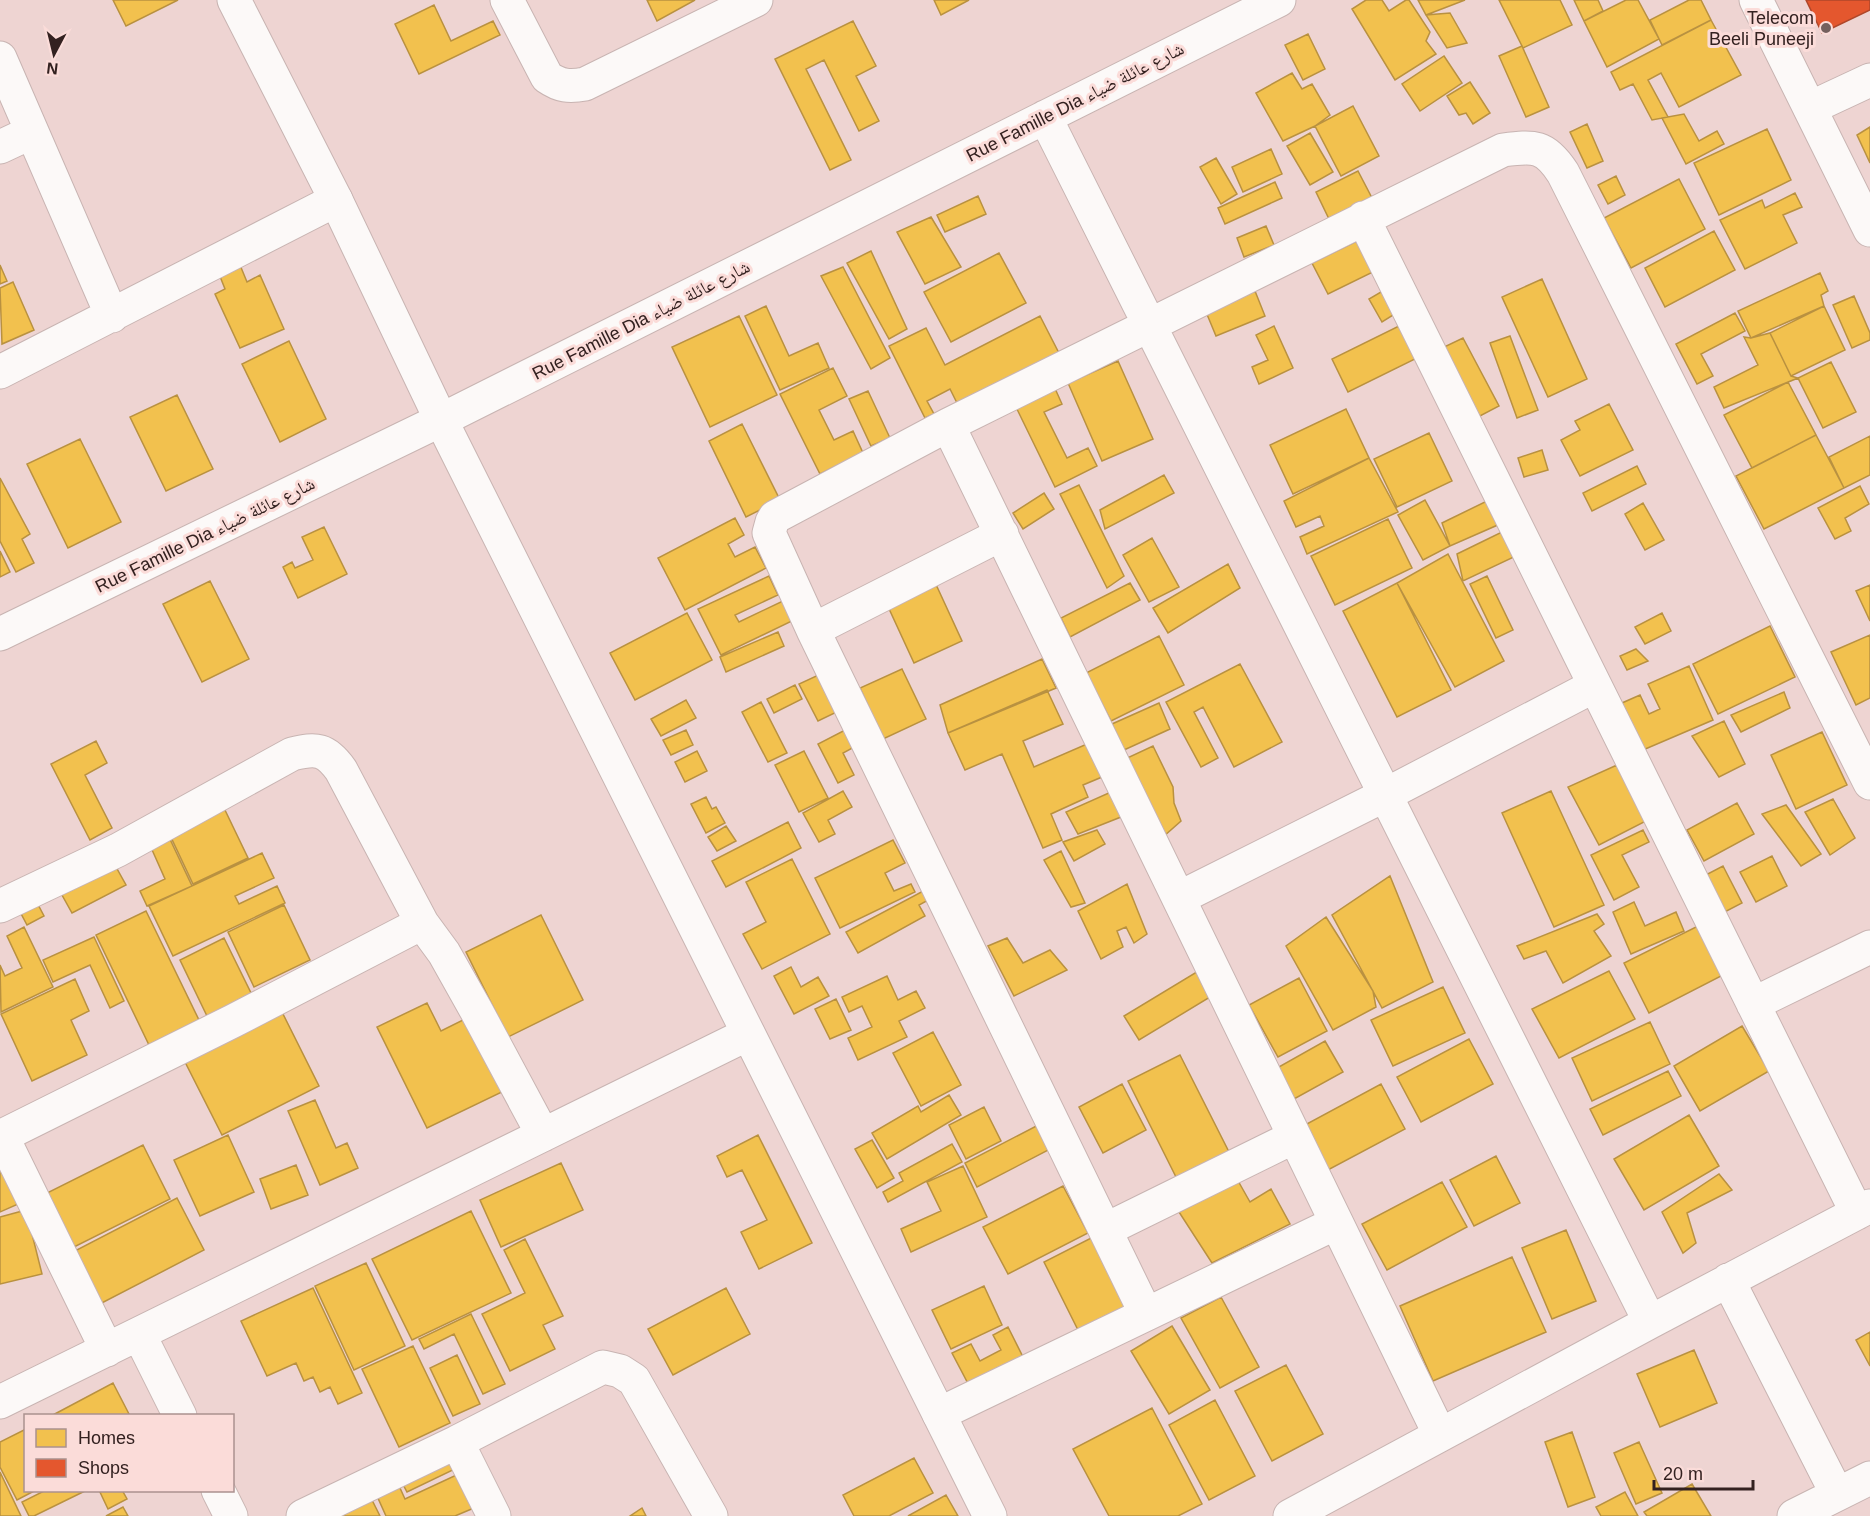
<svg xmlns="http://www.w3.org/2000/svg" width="1870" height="1516" font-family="Helvetica,'Noto Naskh Arabic',sans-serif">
  <rect width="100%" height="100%" fill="#eed4d2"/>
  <path fill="#f2c14e" stroke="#b99140" stroke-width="1.5" d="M113,0H178L126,26Z
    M647,0H695L657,21Z
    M934,0H969L941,15Z
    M1366,0H1382L1389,11L1406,0H1409L1430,32L1426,41L1436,54L1395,80L1352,9Z
    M1418,0H1465L1426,15Z
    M1499,0H1560L1572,25L1523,48Z
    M1574,0H1598L1603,11L1584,21Z
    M1626,0H1638L1659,39L1607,67L1584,21Z
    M1689,0H1701L1711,20L1662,45L1650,20Z
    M434,5L451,41L493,21L500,35L419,74L395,24Z
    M1450,13L1467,43L1447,48L1426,15Z
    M1711,20L1741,75L1679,107L1661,73L1648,80L1668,117L1652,120L1633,84L1620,90L1611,72Z
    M853,21L876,66L856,76L879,121L859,131L824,60L806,69L851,160L830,170L775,59Z
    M1308,34L1325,69L1303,80L1285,45Z
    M1522,46L1549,107L1526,117L1499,56Z
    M1444,56L1462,83L1420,111L1402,84Z
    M1292,73L1302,89L1312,84L1330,115L1315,126L1283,141L1256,93Z
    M1470,82L1490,113L1473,124L1466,113L1459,115L1447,96Z
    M1353,106L1379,156L1341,176L1315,126Z
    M1684,114L1699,141L1717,131L1724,144L1686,164L1662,118Z
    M1587,124L1603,161L1587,168L1570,132Z
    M1870,127V163L1857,135Z
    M1767,129L1791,180L1719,215L1694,163Z
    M1310,133L1333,172L1310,185L1287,146Z
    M1271,149L1282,174L1243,192L1232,167Z
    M1216,158L1237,194L1221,204L1200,167Z
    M1358,171L1372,198L1329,219L1316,192Z
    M1616,176L1625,195L1608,204L1598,185Z
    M1679,179L1705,229L1631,268L1604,218Z
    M1275,182L1282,198L1225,224L1218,208Z
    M1795,193L1802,207L1783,215L1797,243L1745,269L1720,220L1762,200L1765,208Z
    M978,196L986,214L945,232L937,215Z
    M931,217L961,267L925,284L897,232Z
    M1266,226L1274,245L1244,257L1237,238Z
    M1714,231L1735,270L1665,307L1645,268Z
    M1361,239L1377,270L1328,294L1312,263Z
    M871,251L907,329L889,339L847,263Z
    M999,253L1026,303L951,342L924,292Z
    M0,265L7,281L0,284Z
    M240,265L247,282L260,275L284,329L240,348L215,294L225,289L219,274Z
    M843,267L890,358L871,369L821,276Z
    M1820,273L1828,291L1821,295L1824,306L1751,338L1738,311Z
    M1542,279L1587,379L1548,397L1502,297Z
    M13,282L34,330L2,344L0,288Z
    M1386,289L1398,312L1382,322L1369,299Z
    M1255,291L1265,316L1216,336L1206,312Z
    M1854,296L1870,333V340L1852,348L1833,305Z
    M766,306L789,356L818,343L829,368L780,390L745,316Z
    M1824,306L1845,350L1791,376L1770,333Z
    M1735,313L1745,331L1701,354L1713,376L1697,384L1676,344Z
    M739,316L777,395L710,427L672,347Z
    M1040,316L1063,361L963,415L950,389L927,401L934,414L925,418L889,346L926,328L945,365Z
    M1274,326L1293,368L1259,384L1252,367L1268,360L1256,335Z
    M1399,326L1415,359L1348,392L1332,359Z
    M1770,333L1791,376L1798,378L1724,408L1714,387L1758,365L1744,337L1751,338Z
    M1510,336L1538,410L1517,418L1490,343Z
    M1463,338L1499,406L1478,417L1442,348Z
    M289,341L326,419L280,442L242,364Z
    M1118,361L1153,439L1102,461L1068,383Z
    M1831,362L1856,412L1823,428L1798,378Z
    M833,368L847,396L819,410L834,440L853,431L863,453L820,474L780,394Z
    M1788,382L1816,435L1752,468L1724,415Z
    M1053,384L1062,404L1044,412L1067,458L1088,448L1097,466L1055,487L1014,403Z
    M868,391L890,438L871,446L849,399Z
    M177,395L213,469L166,491L130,417Z
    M1609,404L1633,450L1580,476L1561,440L1580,430L1575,421Z
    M1346,409L1369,458L1293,494L1270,445Z
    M742,424L780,500L746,517L709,441Z
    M1429,433L1452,481L1397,507L1374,459Z
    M1816,435L1844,488L1764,529L1736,476Z
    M1870,436V475L1844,488L1829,457Z
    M80,439L121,522L68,548L27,464Z
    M1542,450L1548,470L1524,477L1518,458Z
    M1369,458L1398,512L1307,554L1300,537L1324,526L1320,516L1296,527L1284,501Z
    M1637,466L1646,484L1592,511L1583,493Z
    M1164,475L1174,493L1105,529L1100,510Z
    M0,478L30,534L22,539L34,563L16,572L0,541Z
    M1079,485L1124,576L1107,588L1060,494Z
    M1860,486L1869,504L1845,518L1851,531L1835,539L1818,508Z
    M1044,493L1054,509L1023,529L1013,513Z
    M1425,500L1450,546L1423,560L1398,515Z
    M1489,500L1500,524L1450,546L1442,523Z
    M1643,503L1664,540L1645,550L1625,514Z
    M735,518L744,535L728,544L735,557L755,547L766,568L685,610L658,558Z
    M1388,519L1412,568L1335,605L1311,556Z
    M324,527L347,574L298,598L283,567L292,562L295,568L313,560L302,537Z
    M1504,531L1516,556L1463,581L1457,554Z
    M1152,538L1179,587L1149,602L1123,555Z
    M0,551L10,572L0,577Z
    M1448,554L1504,661L1455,687L1397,583Z
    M1228,564L1240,588L1168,633L1153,608Z
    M769,576L778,595L735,615L739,622L785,600L794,620L721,655L698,609Z
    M1487,576L1513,630L1496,638L1470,584Z
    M933,578L962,641L914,663L885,600Z
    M210,581L249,659L202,682L163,604Z
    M1130,583L1140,600L1070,637L1061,618Z
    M1397,583L1451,690L1397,717L1343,611Z
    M1870,585V621L1856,591Z
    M687,613L712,660L635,700L610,653Z
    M1662,613L1671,631L1645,644L1635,627Z
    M1770,626L1795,677L1718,714L1693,664Z
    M778,632L784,646L726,672L720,657Z
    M1870,635V698L1856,705L1831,652Z
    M1159,636L1184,685L1111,721L1086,673Z
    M1636,649L1648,661L1627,670L1620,656Z
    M1042,659L1056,688L948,733L940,705Z
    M1240,664L1282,742L1234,767L1203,707L1194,712L1218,758L1201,767L1166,702Z
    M1689,666L1713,720L1643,750L1622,703L1640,695L1649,714L1660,709L1648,684Z
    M902,669L926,719L883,739L860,688Z
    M825,672L843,709L818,721L799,684Z
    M795,685L802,699L774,713L767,699Z
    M1047,690L1063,724L1023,741L1034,767L1087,744L1102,777L1083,785L1088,797L1051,814L1062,840L1043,848L1002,754L965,770L948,733Z
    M1784,692L1790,708L1741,732L1731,715Z
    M686,700L696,718L661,736L651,719Z
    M761,702L787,753L768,762L742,712Z
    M1159,703L1170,729L1124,750L1112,724Z
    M1724,721L1745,764L1719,777L1692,736Z
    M849,728L858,745L843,753L854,775L838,783L818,744Z
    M686,730L693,745L671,755L663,740Z
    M1822,732L1847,785L1796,809L1771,755Z
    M96,741L107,763L85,775L112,828L90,840L51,764Z
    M1153,746L1173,787L1174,803L1181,821L1164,836L1125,759Z
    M697,751L707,771L685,782L675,762Z
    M804,751L828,798L799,812L775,765Z
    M1617,765L1646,821L1599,845L1568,787Z
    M843,791L852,807L828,820L835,834L819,842L803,813Z
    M1551,791L1604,905L1554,927L1502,813Z
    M1111,792L1121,817L1078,834L1066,812Z
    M706,797L712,809L716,807L725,823L706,833L691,804Z
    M1833,799L1855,838L1830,855L1805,812Z
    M1737,803L1754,834L1704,861L1687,830Z
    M1786,805L1821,854L1801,866L1762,814Z
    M224,808L248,858L193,884L169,833Z
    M788,822L801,848L726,887L712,861Z
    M726,826L736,841L717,851L708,837Z
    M1097,830L1105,844L1074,861L1063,842Z
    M1643,830L1649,842L1622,855L1639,887L1614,900L1591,855Z
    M168,835L192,886L147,906L140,891L165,879L149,843Z
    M893,840L905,863L885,873L894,891L911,884L915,892L840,928L815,878Z
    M1061,851L1085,903L1071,907L1044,860Z
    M262,853L274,878L235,896L239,904L277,886L285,903L173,956L149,906Z
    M1772,856L1787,886L1756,902L1740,872Z
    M111,858L126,885L72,913L57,886Z
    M792,859L830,934L762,969L743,934L766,922L746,882Z
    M1723,866L1742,903L1717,916L1698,879Z
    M1390,876L1433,982L1382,1008L1332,915Z
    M1127,884L1147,934L1134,943L1126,927L1117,931L1123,947L1101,959L1078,911Z
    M927,889L932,898L919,905L925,916L858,953L846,932Z
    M34,897L44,916L27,925L17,906Z
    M1634,902L1645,926L1676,912L1684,931L1631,954L1613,912Z
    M284,905L310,960L254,987L228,932Z
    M146,911L199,1020L149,1045L96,935Z
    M1597,914L1604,924L1594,931L1611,956L1563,983L1546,951L1524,959L1517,946Z
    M541,915L583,1000L508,1037L466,952Z
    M1326,917L1373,991L1376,1007L1333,1030L1286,946Z
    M1702,924L1727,973L1649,1013L1624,963Z
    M24,927L53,987L1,1012L0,965L5,976L22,968L7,936Z
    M94,937L124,1001L110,1008L90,965L53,982L43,960Z
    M224,938L252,995L207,1016L180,960Z
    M1007,938L1023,963L1050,950L1067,970L1014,996L988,946Z
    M791,967L801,987L818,977L829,996L794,1014L774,976Z
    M1200,970L1215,994L1139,1040L1124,1016Z
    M1609,971L1635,1019L1559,1058L1532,1009Z
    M887,976L898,1000L916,991L925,1008L899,1021L907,1037L858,1060L848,1038L872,1027L862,1006L849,1012L842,997Z
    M1299,978L1327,1031L1278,1057L1249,1005Z
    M75,979L89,1011L71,1020L87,1055L32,1081L1,1014Z
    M1443,987L1465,1033L1393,1066L1371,1020Z
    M836,999L851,1030L830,1039L815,1009Z
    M427,1003L441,1031L467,1018L504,1091L427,1128L377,1027Z
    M280,1008L319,1086L222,1135L182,1056Z
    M1650,1022L1670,1064L1592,1101L1572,1058Z
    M1742,1026L1769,1071L1700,1111L1674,1066Z
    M933,1032L961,1085L921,1106L893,1053Z
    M1469,1039L1493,1084L1421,1122L1397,1077Z
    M1325,1041L1343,1072L1294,1099L1277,1068Z
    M1180,1055L1229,1152L1177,1179L1128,1081Z
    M1668,1071L1681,1096L1603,1135L1590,1109Z
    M1122,1084L1146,1130L1103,1153L1079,1107Z
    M1381,1084L1405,1129L1326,1171L1303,1126Z
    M949,1095L961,1115L887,1159L872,1133L918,1106L921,1112Z
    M315,1100L336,1148L347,1143L358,1168L320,1185L288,1111Z
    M984,1107L1001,1141L966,1159L949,1125Z
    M1689,1115L1719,1166L1644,1210L1614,1159Z
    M1044,1122L1056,1146L977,1187L965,1163Z
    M228,1135L254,1192L200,1216L174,1160Z
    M758,1135L812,1243L759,1269L741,1232L767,1220L742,1170L727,1177L717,1156Z
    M872,1140L894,1178L877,1188L855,1149Z
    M952,1144L962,1162L888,1202L883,1192L903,1181L899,1173Z
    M143,1145L170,1199L70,1249L43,1195Z
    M1496,1156L1520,1203L1474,1226L1450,1180Z
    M561,1163L583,1210L501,1247L480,1200Z
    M0,1165L25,1201L0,1212Z
    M296,1165L308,1195L271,1209L260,1179Z
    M963,1166L987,1217L911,1252L901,1229L941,1211L927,1182Z
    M1719,1174L1732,1190L1687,1213L1696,1243L1683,1253L1662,1212Z
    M1237,1179L1250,1202L1271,1189L1290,1224L1212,1263L1179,1212Z
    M1442,1182L1467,1227L1387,1270L1362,1224Z
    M1063,1186L1088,1233L1008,1274L983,1227Z
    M177,1198L204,1250L96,1306L69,1254Z
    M26,1210L42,1274L0,1284V1217Z
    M471,1211L511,1293L412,1340L372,1259Z
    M1566,1230L1596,1301L1552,1319L1522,1248Z
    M1099,1234L1135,1307L1080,1334L1044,1262Z
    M525,1239L563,1316L543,1325L555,1349L510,1371L482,1314L525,1293L504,1250Z
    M1512,1257L1546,1332L1433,1381L1400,1306Z
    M366,1263L405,1346L354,1370L315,1286Z
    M984,1286L1002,1325L951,1349L932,1310Z
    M313,1288L362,1393L338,1404L330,1387L320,1392L313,1377L304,1381L296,1363L267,1376L241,1321Z
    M726,1288L750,1334L673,1375L648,1329Z
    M1221,1297L1259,1367L1220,1388L1181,1318Z
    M471,1314L505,1384L483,1394L454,1334L424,1349L419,1339Z
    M1172,1326L1210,1390L1169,1414L1131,1351Z
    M1008,1327L1027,1365L973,1393L952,1353L971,1344L980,1361L1001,1350L993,1335Z
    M1870,1332V1366L1856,1340Z
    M413,1346L450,1423L399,1447L362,1369Z
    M1694,1350L1717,1403L1660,1427L1637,1374Z
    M457,1355L480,1404L453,1416L430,1368Z
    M1286,1365L1323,1434L1272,1461L1235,1391Z
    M113,1383L130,1416H51Z
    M1215,1400L1255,1476L1209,1500L1169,1425Z
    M1152,1408L1202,1504L1178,1516H1109L1073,1449Z
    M26,1429V1490H36L17,1500L0,1467V1442Z
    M1572,1432L1595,1497L1568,1507L1545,1442Z
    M1639,1442L1662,1493L1636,1504L1614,1453Z
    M448,1450L457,1468L407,1492L398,1475Z
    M914,1458L933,1493L889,1516H854L843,1495Z
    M465,1471L481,1505L455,1516H386L373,1487L395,1477L405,1499Z
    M0,1472L21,1516H0Z
    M1692,1484L1711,1516H1647L1644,1512Z
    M46,1490H87L34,1516H29L22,1502Z
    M99,1490H122L127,1499L108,1509Z
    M1625,1492L1638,1516H1601L1596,1507Z
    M369,1494L380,1516H344L340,1508Z
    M946,1495L958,1516H908Z
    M123,1507L128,1516H106Z
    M642,1508L646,1516H630Z"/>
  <path fill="#e4572e" stroke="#af472a" stroke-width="1.5" d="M1806,0H1870V10L1822,33Z"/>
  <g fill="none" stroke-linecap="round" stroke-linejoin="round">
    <g stroke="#c8b4b2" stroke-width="35">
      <path id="minor" d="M507,0L547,77C560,86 569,87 585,84L756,0
        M0,58L112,316
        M1810,108L1870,80
        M1045,117L1650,1322
        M0,147L32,132
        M1363,218L1857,1213
        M0,372L336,200
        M948,425L1440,1435
        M813,630L1002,534
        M0,634L441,420L1279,0
        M1179,898L1385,795L1594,686
        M0,906L118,850L292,754C317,748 326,749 341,770L422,923L444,953L476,1010L543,1135
        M1753,1004L1870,947
        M1105,1230L1294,1137
        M1728,1280L1837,1494
        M1146,1314L813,630L769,533L772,522L775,517L948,425L1503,150C1534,146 1545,145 1563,173L1870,783
        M139,1334L180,1416
        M107,1350L2,1136L233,1021L422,923
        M0,1402L748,1034
        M939,1414L1336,1223
        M457,1442L494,1516
        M218,1490L231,1516
        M303,1516L457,1442L603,1367L620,1371L634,1380L711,1516
        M1290,1516L1650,1322L1870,1206
        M1794,1516L1870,1478"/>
    </g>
    <g stroke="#c8b4b2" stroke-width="35">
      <path id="tertiary" d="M234,0L336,200L441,420L990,1516
        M1756,0L1870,230"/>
    </g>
    <use href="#minor" stroke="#fcf9f8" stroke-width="33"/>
    <use href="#tertiary" stroke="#fcf9f8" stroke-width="33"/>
  </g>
  <circle fill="#74605e" stroke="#fbdcd9" stroke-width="2" cx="1826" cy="28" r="6"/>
  <g text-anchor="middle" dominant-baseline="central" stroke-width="6" stroke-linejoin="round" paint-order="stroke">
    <g font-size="18" fill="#332120" stroke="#fbdcd9" text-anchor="end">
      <text x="1814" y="18">Telecom<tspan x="1814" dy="21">Beeli Puneeji</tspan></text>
    </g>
    <g font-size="18" fill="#332120" stroke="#fbdcd9">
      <text transform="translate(1075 102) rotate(-27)">Rue Famille Dia شارع عائلة ضياء</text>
      <text transform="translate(641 320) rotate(-27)">Rue Famille Dia شارع عائلة ضياء</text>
      <text transform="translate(205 535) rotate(-26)">Rue Famille Dia شارع عائلة ضياء</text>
    </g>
  </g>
  <rect x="24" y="1414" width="210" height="78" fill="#fbdcd9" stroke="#ab918f" stroke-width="1.5"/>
  <rect x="36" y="1429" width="30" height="18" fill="#f2c14e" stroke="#ab918f" stroke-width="1.5"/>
  <text x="78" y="1444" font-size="18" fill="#332120">Homes</text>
  <rect x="36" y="1459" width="30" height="18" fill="#e4572e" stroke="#ab918f" stroke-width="1.5"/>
  <text x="78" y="1474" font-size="18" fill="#332120">Shops</text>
  <g transform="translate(54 54) rotate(187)" stroke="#fbdcd9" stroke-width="4.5" paint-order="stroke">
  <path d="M0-4.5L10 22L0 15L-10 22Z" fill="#332120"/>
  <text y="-9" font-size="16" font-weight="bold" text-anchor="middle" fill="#332120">N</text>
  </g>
  <path d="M1654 1480v9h99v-9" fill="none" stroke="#332120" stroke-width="3"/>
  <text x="1663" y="1480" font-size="18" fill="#332120" stroke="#fbdcd9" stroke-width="4.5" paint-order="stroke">20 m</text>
</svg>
